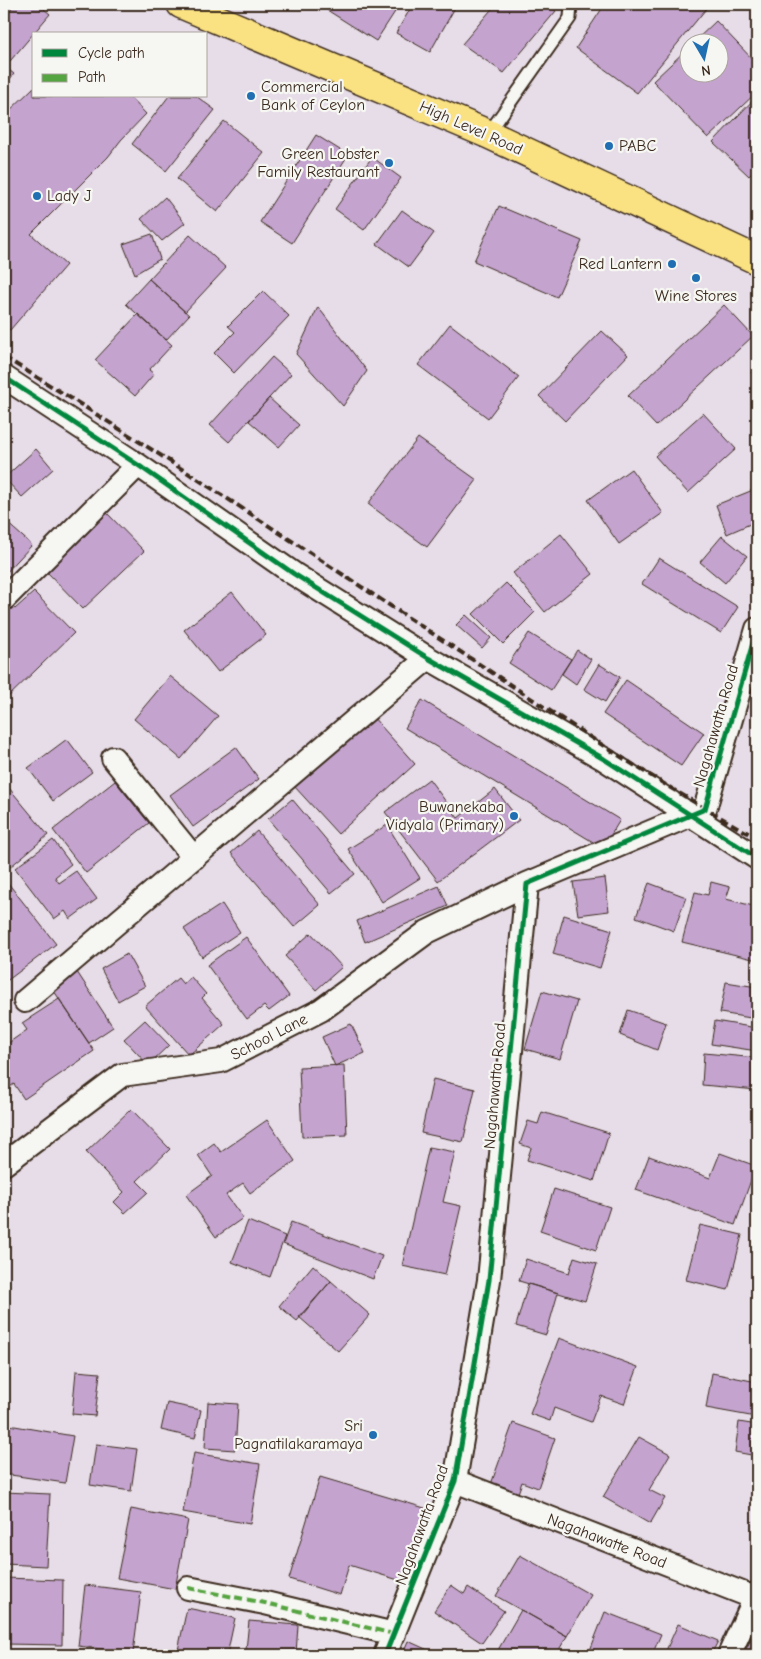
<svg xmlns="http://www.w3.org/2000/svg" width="761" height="1659" font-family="'Comic Neue',sans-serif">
  <rect width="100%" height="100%" fill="#e7dde8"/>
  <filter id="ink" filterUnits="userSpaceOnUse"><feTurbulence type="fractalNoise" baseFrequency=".02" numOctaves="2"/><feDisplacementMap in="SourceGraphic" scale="10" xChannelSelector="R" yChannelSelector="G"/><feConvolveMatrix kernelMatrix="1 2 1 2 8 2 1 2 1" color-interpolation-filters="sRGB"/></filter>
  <g filter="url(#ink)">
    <path fill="#c4a4cf" stroke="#3b2a1e" d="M15,4H38L50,14L5,67L14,74L4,86V17Z
      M331,4H400L376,41L327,10Z
      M413,4H457L430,52L396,33Z
      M496,4H545L556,11L504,73L462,44Z
      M605,4H710L637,93L576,48Z
      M716,21L757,64V92L708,138L653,81L688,48V72H718V42H694Z
      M34,87V96H129L146,114L121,140L108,157L31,234L66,265L10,330L4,327V116Z
      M169,96H196L215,110L166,171L132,144Z
      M757,96V168L749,176L713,142Z
      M224,121L264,153L217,212L177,179Z
      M316,135L348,155L292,243L260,222Z
      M372,157L401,178L364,230L335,209Z
      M165,197L185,223L162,241L141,219Z
      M499,206L582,241L557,297L474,261Z
      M402,210L434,233L409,267L377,244Z
      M152,234L160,259L135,274L123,244Z
      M190,235L226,268L185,312L149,279Z
      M149,279L189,315L166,340L126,304Z
      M263,291L289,316L234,373L214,353L235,332L228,326Z
      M724,305L753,336L656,426L628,396Z
      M318,307L367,371L343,406L296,354Z
      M138,314L172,345L149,370L154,374L135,396L95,360Z
      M450,324L519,377L488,418L418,365Z
      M602,331L628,355L565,421L539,396Z
      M272,357L291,374L229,442L210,425Z
      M757,360V376L751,373Z
      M269,398L299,425L279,447L249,421Z
      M703,413L736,449L688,493L655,456Z
      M418,438L477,480L427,547L368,504Z
      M36,449L53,469L22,497L4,478Z
      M631,469L663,513L619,544L588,500Z
      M753,490L757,500V521L727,534L716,505Z
      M107,513L144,551L83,609L46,571Z
      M4,520L32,545L4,575Z
      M561,534L593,574L545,612L513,573Z
      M722,536L747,556L725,583L700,562Z
      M659,558L738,607L721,633L642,584Z
      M506,583L535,612L503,644L473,614Z
      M34,592L74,633L4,701V611L10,604L15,609Z
      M232,592L266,635L218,672L184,630Z
      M466,615L491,638L482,648L456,625Z
      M529,633L571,659L551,690L509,663Z
      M577,650L591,659L576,684L562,674Z
      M599,664L620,677L605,702L584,689Z
      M170,676L218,716L181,759L134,719Z
      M626,680L704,733L681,766L603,714Z
      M422,700L620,820L603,848L405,728Z
      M372,716L415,764L338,834L294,786Z
      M67,739L92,772L53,801L28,768Z
      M236,747L259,779L193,827L170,795Z
      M429,779L458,818L495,789L519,820L438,881L385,812Z
      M115,781L149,823L86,873L53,830Z
      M4,782L48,835L10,867L4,859Z
      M292,799L355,874L331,893L268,819Z
      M387,825L420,878L382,902L348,849Z
      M257,831L320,905L294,927L231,853Z
      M53,840L71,864L55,877L59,883L76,871L97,899L70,919L65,911L54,919L15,868Z
      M4,878L56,944L4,983Z
      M605,878L609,911L578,915L573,882Z
      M711,882L730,887L726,899L757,907L751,930L757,931V960L682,942L695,892L708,895Z
      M649,883L686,897L674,931L636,917Z
      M439,886L448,906L365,942L357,921Z
      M222,904L240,932L202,957L184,929Z
      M564,915L612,930L600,968L553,954Z
      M311,933L342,967L316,990L285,956Z
      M246,937L289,996L269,1011L264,1006L247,1019L207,965Z
      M127,954L145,986L118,1001L101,969Z
      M77,972L113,1027L89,1043L52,988Z
      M191,977L206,994L202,998L224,1024L189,1055L145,1006L178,978L183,984Z
      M726,982L757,987V1019L720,1013Z
      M542,991L577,1001L560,1059L525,1049Z
      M59,999L94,1051L24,1099L14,1084L4,1091V1046L27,1030L22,1023Z
      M628,1010L666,1023L657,1050L620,1035Z
      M145,1020L169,1045L148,1065L124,1039Z
      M715,1021L757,1028V1051L711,1044Z
      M351,1024L365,1053L335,1066L322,1037Z
      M704,1053L757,1058V1090L702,1085Z
      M344,1065L347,1135L302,1137L299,1067Z
      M433,1079L475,1089L463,1142L421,1133Z
      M131,1109L170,1149L137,1181L148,1192L125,1213L114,1202L124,1192L86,1152Z
      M542,1112L609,1133L594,1181L527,1160L531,1148L520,1144L528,1121L538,1124Z
      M267,1120L295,1161L250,1193L243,1183L226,1195L243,1218L216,1237L186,1195L212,1176L198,1155L214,1143L221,1152Z
      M429,1147L455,1152L443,1202L461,1206L445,1275L402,1266Z
      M720,1153L756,1166L735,1225L636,1190L649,1156L710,1178Z
      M554,1189L610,1207L596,1250L540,1231Z
      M248,1221L285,1236L270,1277L232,1262Z
      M291,1222L382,1256L373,1279L283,1244Z
      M700,1225L742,1235L728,1290L686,1280Z
      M574,1257L597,1264L585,1301L519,1281L526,1259L569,1273Z
      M313,1265L331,1281L297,1321L279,1306Z
      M331,1281L370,1315L338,1351L299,1317Z
      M528,1284L558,1293L546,1335L516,1326Z
      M559,1338L638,1367L624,1404L601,1396L591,1422L554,1408L550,1421L530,1414Z
      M76,1371L100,1373L95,1416L72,1414Z
      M712,1373L757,1382L756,1417L706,1408Z
      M208,1402L238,1404L235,1450L205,1448Z
      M167,1403L201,1410L195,1438L161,1430Z
      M739,1422L757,1425V1456L735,1452Z
      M513,1423L555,1438L538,1488L522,1482L517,1496L490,1487Z
      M9,1425L73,1436L65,1483L4,1474Z
      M639,1437L670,1454L649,1490L665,1498L650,1524L603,1497Z
      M96,1444L137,1449L131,1491L90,1485Z
      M194,1453L260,1464L250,1524L183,1512Z
      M320,1477L428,1509L405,1582L349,1565L340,1595L289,1579Z
      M4,1492L50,1494L46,1566L4,1564Z
      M131,1509L188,1520L175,1589L117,1578Z
      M520,1555L591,1595L567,1636L496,1596Z
      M4,1578L63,1580L62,1645L4,1644Z
      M85,1585L141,1592L133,1653L78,1646Z
      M451,1585L464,1594L468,1587L504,1611L482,1643L434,1611Z
      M187,1608L235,1618L227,1655H177Z
      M521,1610L567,1636L556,1655H507L498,1650Z
      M605,1612L661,1634L652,1655H595L589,1653Z
      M249,1621L298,1625L296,1654L246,1650Z
      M678,1624L718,1641L711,1655H664Z
      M756,1630L757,1655H743Z
      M408,1641L439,1655H402Z"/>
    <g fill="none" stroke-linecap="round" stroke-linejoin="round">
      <g stroke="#3b2a1e" stroke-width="15">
        <path id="service" d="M488,134L570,18L571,4"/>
      </g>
      <g stroke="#3b2a1e" stroke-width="26">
        <path id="minor" d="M4,377L138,465L294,574L428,658L604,759L757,858
          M4,599L138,465
          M113,758L194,858
          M25,1001L428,658
          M4,1164L122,1075L221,1061L321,1010L427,932L527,884
          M455,1481L755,1598L757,1593
          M188,1588L265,1603L394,1634
          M385,1655L455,1481L489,1280L527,884L705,809L757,629
          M729,1655L755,1598"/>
      </g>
      <g stroke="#3b2a1e" stroke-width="31">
        <path id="trunk" d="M181,4L488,134L757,260"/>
      </g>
      <use href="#service" stroke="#f6f6f2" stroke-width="11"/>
      <use href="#minor" stroke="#f6f6f2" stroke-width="22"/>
      <use href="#trunk" stroke="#fae181" stroke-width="28"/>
      <path stroke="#3b2a1e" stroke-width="4" stroke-dasharray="8 4" stroke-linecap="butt" d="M4,357C165,455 321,561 479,664C570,724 662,786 757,838"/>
      <path stroke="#54a441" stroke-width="4" stroke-dasharray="8 4" stroke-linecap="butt" d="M188,1588L265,1603L394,1634"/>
      <g stroke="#f6f6f2" stroke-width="8">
        <path id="cycleway" d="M4,377L138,465L294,574L428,658L604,759L757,858
          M385,1655L455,1481L489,1280L527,884L705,809L757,629"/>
      </g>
      <use href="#cycleway" stroke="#00873e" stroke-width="5"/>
    </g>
  </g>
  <g fill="#1f6fb2" stroke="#f6f6f2" stroke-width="2">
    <circle cx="251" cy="96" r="5"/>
    <circle cx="609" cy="146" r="5"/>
    <circle cx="389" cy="163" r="5"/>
    <circle cx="37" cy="196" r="5"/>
    <circle cx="672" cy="264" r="5"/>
    <circle cx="696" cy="278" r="5"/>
    <circle cx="514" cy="816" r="5"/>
    <circle cx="373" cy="1435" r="5"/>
  </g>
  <g text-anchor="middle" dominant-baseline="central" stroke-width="4.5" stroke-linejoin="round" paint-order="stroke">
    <g font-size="16" fill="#3b2a1e" stroke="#f6f6f2" text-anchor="end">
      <text x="261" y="87" text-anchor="start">Commercial<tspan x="261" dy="18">Bank of Ceylon</tspan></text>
      <text x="619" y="146" text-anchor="start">PABC</text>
      <text x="379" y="154">Green Lobster<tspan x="379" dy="18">Family Restaurant</tspan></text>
      <text x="47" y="196" text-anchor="start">Lady J</text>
      <text x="662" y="264">Red Lantern</text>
      <text x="696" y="296" text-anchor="middle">Wine Stores</text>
      <text x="504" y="807">Buwanekaba<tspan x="504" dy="18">Vidyala (Primary)</tspan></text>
      <text x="363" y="1426">Sri<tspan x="363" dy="18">Pagnatilakaramaya</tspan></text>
    </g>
    <g font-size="16" fill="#3b2a1e" stroke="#f6f6f2">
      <text transform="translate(471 128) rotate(24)">High Level Road</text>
      <text transform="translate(716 726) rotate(-74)">Nagahawatta Road</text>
      <text transform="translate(269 1037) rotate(-27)">School Lane</text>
      <text transform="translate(495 1086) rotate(-85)">Nagahawatta Road</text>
      <text transform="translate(422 1525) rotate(-70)">Nagahawatta Road</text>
      <text transform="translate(607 1541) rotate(21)">Nagahawatte Road</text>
    </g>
  </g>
  <rect width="761" height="1659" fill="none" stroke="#f6f6f2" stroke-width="20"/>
  <rect x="10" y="10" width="741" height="1639" fill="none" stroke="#3b2a1e" stroke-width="2" filter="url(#ink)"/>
  <rect x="32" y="32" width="175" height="65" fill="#f6f6f2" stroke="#aba49d"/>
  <rect x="42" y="49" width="25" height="8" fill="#00873e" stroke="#aba49d"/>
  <text x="78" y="58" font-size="15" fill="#3b2a1e">Cycle path</text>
  <rect x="42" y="74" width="25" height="8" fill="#54a441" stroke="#aba49d"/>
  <text x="78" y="82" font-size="15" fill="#3b2a1e">Path</text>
  <g transform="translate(704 58) rotate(171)"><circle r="24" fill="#f6f6f2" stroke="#aba49d"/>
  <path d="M0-4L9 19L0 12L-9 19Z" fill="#1f6fb2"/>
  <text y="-8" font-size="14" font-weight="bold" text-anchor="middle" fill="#3b2a1e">N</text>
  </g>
</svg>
